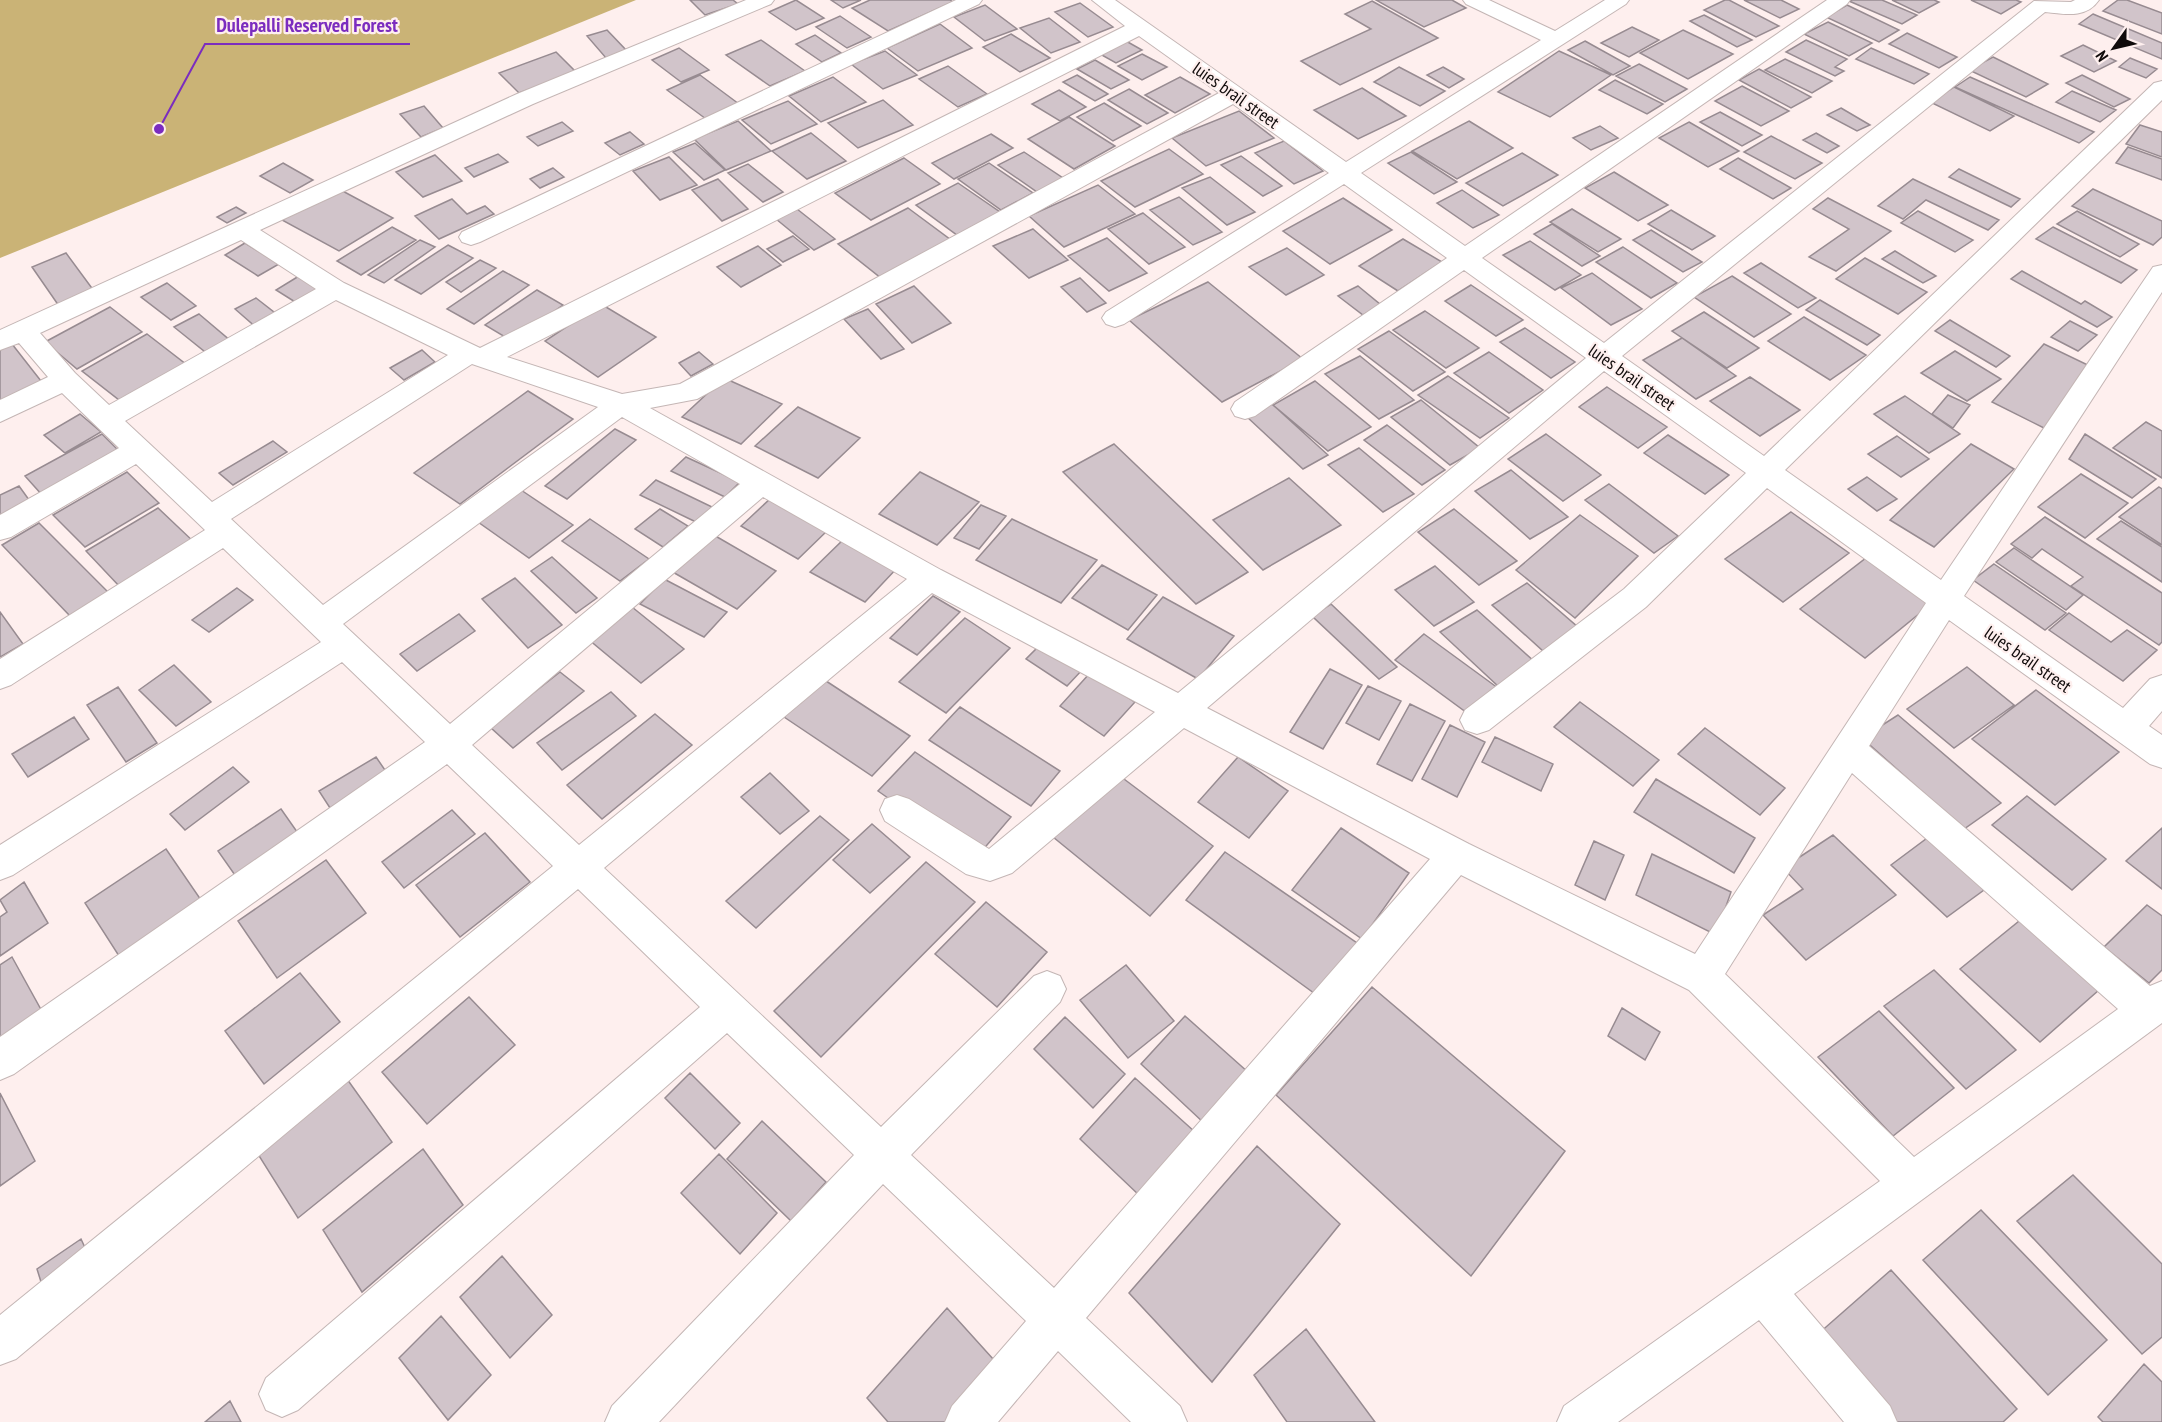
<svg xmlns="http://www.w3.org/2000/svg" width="2162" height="1422" font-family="'PT Sans Narrow',sans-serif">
  <rect width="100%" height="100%" fill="#feefee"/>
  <path fill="#cab376" d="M0,0H636L0,258Z"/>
  <path fill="#d1c4ca" stroke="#978b91" stroke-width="1.5" d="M690,0H733L738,4L705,15Z
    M796,0L824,18L796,30L769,12Z
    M831,0H861L843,8Z
    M870,0H950L953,2L888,31L852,8Z
    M1376,0H1452L1466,8L1424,27Z
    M1725,0H1729L1779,26L1756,37L1704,10Z
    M1744,0H1781L1799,9L1780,18Z
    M1852,0H1882L1917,15L1902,24L1849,1Z
    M1892,0H1934L1939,2L1919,13Z
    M1971,0H2016L2021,2L2001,14Z
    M2118,0H2127L2162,13V34L2103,11Z
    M1372,1L1438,38L1340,85L1301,61L1371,29L1345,14Z
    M1080,3L1113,27L1088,37L1055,12Z
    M985,5L1017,29L985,41L954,17Z
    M1847,5L1899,30L1879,42L1826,17Z
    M2093,14L2162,43V59L2079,24Z
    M1704,15L1752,40L1737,47L1690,21Z
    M840,16L871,37L847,48L816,27Z
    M1049,18L1080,42L1051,53L1020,28Z
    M1828,22L1872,43L1849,56L1804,34Z
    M940,24L972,48L918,71L887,48Z
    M1632,27L1659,40L1629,57L1601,43Z
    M607,30L627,51L606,58L587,36Z
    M1683,30L1733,54L1688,79L1640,53Z
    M1907,33L1957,57L1939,68L1889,44Z
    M1011,34L1050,58L1020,72L983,47Z
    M815,35L841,53L822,62L796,44Z
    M761,40L805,71L770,86L726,55Z
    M1806,40L1847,59L1835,67L1844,71L1835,76L1786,52Z
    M1126,41L1142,50L1116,63L1100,54Z
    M1585,41L1630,66L1613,75L1568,50Z
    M2083,45L2116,61L2094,72L2061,56Z
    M679,48L709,70L681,82L652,60Z
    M1871,48L1929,74L1914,84L1856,59Z
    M885,51L917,75L883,89L851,64Z
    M1559,51L1611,75L1550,117L1498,92Z
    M556,52L576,72L519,93L499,73Z
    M1142,54L1167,67L1142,80L1118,66Z
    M1993,57L2048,84L2026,97L1969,70Z
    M2130,58L2157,69L2146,78L2119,67Z
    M1785,59L1832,81L1812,93L1765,70Z
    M1095,60L1129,80L1111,89L1077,69Z
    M1639,64L1687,89L1665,102L1616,76Z
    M948,66L987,94L958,107L919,79Z
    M1399,67L1445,91L1420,106L1374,82Z
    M1443,67L1464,79L1449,88L1427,75Z
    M1759,69L1811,97L1791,108L1739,80Z
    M700,75L739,104L706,119L667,90Z
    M1077,75L1108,94L1095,101L1063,82Z
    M2082,75L2130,99L2114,107L2066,83Z
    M833,77L866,102L821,122L789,96Z
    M1180,77L1210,94L1175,113L1145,95Z
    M1970,77L2094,132L2079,143L1955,87Z
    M1615,80L1663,104L1647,114L1599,90Z
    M1742,86L1789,111L1761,126L1715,101Z
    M1954,87L2014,116L1990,131L1930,102Z
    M1362,88L1406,116L1358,139L1314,110Z
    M1129,89L1168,113L1147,124L1108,100Z
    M1059,90L1086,107L1060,121L1032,104Z
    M2072,91L2116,110L2100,122L2056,102Z
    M883,100L913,125L858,148L828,123Z
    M788,101L817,124L771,144L742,120Z
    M1104,103L1141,126L1113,141L1077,117Z
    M424,106L443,128L421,137L400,114Z
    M1841,108L1870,125L1857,131L1827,115Z
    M1239,111L1274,138L1206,166L1172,138Z
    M1720,112L1762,135L1742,146L1700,122Z
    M1069,117L1115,146L1074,169L1028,139Z
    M738,121L771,151L726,170L694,139Z
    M1469,121L1513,148L1457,179L1412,151Z
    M562,122L573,131L538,146L527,137Z
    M1689,122L1739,151L1708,167L1659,138Z
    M2140,125L2162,132V157L2126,144Z
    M1600,126L1618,138L1591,150L1573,138Z
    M630,132L644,144L620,155L605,143Z
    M811,133L846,161L807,179L772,151Z
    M1816,133L1839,146L1827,153L1803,140Z
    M991,134L1013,148L954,179L932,163Z
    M1771,136L1822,163L1795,179L1744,152Z
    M1284,141L1323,171L1294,184L1255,153Z
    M695,143L725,170L704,180L673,152Z
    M2128,147L2162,159V180L2116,163Z
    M1169,149L1203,174L1135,207L1101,181Z
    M1024,152L1066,180L1040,194L998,165Z
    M1411,152L1457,182L1434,194L1388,163Z
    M1522,153L1558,175L1503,206L1466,183Z
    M498,154L508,162L474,177L465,168Z
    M435,155L462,181L423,197L396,172Z
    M1241,156L1282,186L1263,196L1221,165Z
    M669,157L697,185L660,200L633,171Z
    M904,158L940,184L871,220L835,193Z
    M1738,158L1791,188L1773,199L1720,169Z
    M283,163L313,180L290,193L260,176Z
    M989,163L1033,193L1001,210L958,179Z
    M748,164L783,192L763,202L728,173Z
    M553,168L564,177L540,188L530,179Z
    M1959,169L2020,199L2011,207L1949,177Z
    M1614,172L1668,205L1638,221L1585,188Z
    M1210,177L1255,212L1227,225L1182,188Z
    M718,179L748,209L722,221L692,190Z
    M1913,179L1999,220L1988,230L1926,200L1903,219L1878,206Z
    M958,183L1000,212L957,235L916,205Z
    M1098,185L1135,214L1064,247L1029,216Z
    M337,188L393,218L339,251L282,220Z
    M2093,189L2162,221V237L2153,245L2072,206Z
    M1462,190L1499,215L1473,228L1437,203Z
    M1179,197L1222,232L1193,245L1150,210Z
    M1343,198L1392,230L1330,264L1283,231Z
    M1828,198L1891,231L1836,271L1809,257L1849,229L1813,209Z
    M452,199L467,214L485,206L494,214L439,239L415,216Z
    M236,207L246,213L227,223L217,217Z
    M908,208L951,240L881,278L838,244Z
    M797,209L835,239L814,250L776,219Z
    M1572,209L1621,239L1598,252L1550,222Z
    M1671,210L1715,236L1692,250L1648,224Z
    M1918,211L1973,240L1955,252L1901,223Z
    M2077,211L2139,244L2120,257L2057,224Z
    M1143,213L1185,247L1149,264L1108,229Z
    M1552,224L1600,256L1582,266L1534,234Z
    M392,227L416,240L361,275L337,261Z
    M2053,227L2137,270L2121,283L2036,239Z
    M1033,229L1068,260L1029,278L993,246Z
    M1651,230L1702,262L1683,272L1633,240Z
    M793,236L809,249L783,262L767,249Z
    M1107,238L1147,273L1109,291L1068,256Z
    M1403,239L1442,262L1398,291L1359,266Z
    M420,240L435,247L384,283L368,275Z
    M1530,241L1581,275L1555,290L1503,255Z
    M245,243L279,264L258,276L225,255Z
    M448,245L473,258L421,294L395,280Z
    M758,246L781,265L741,287L717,267Z
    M1623,247L1677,283L1651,298L1596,262Z
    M1287,248L1324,275L1286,295L1249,267Z
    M1895,251L1936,276L1923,283L1882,259Z
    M66,253L94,291L59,306L32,267Z
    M1865,258L1927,292L1898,314L1836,279Z
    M480,260L496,268L461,292L446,282Z
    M1761,263L1816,298L1798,308L1744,273Z
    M503,271L529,285L474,324L447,309Z
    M2022,271L2081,304L2085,301L2112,317L2097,327L2011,279Z
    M1592,273L1642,309L1611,325L1561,288Z
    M299,276L324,291L300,305L276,290Z
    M1732,276L1791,314L1754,337L1694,297Z
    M1080,278L1106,303L1087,312L1061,287Z
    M1208,282L1303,359L1222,402L1129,320Z
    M167,283L196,306L171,320L141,297Z
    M1471,285L1523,320L1496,336L1445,301Z
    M914,286L951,323L912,343L876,304Z
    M1358,286L1381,305L1363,315L1338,296Z
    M537,290L563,305L512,341L485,325Z
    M256,298L279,316L257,328L235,309Z
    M1820,300L1880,335L1867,345L1806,310Z
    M601,304L656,337L598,377L545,341Z
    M110,307L142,332L77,369L45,342Z
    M868,309L904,349L881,359L844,319Z
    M1425,311L1479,348L1446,368L1393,330Z
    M1704,312L1759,348L1727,368L1672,331Z
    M199,314L232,342L209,355L174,327Z
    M1804,317L1866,355L1830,380L1768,341Z
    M1950,320L2010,356L1996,367L1935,331Z
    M2070,321L2097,335L2078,351L2051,337Z
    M1525,328L1575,362L1551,378L1500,342Z
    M1389,331L1445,372L1413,391L1358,349Z
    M147,334L187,365L123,403L82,371Z
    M1682,338L1736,376L1696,399L1643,360Z
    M12,344L41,381L0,401V350Z
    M2044,344L2094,368L2044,428L1992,402Z
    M422,350L435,362L404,380L390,368Z
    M1955,351L2001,379L1967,401L1921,373Z
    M699,352L713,364L691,376L679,363Z
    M1489,352L1543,390L1509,413L1454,373Z
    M1360,356L1414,400L1379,419L1325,374Z
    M1448,376L1509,418L1480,438L1418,395Z
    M1750,377L1800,410L1760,436L1710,401Z
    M724,378L782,404L741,444L682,417Z
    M1315,381L1371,427L1328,451L1273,405Z
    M1607,387L1667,427L1638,448L1579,407Z
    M528,391L573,419L460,504L414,473Z
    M1948,395L1970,405L1953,428L1932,414Z
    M1905,396L1960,434L1929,453L1874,414Z
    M1421,400L1480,448L1450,465L1391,417Z
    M1272,404L1328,455L1303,469L1247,417Z
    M798,407L860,438L818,478L755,446Z
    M80,414L101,432L65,453L44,435Z
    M2146,422L2162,431V478L2113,448Z
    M1387,425L1445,470L1422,485L1364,440Z
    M615,429L636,440L567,499L545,486Z
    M102,434L121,453L43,496L25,476Z
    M1546,434L1601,475L1563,501L1508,459Z
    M2085,434L2156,479L2132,498L2069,459Z
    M1668,435L1729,475L1705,494L1644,453Z
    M1897,436L1929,459L1901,477L1868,454Z
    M273,441L287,452L233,485L219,473Z
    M1114,444L1248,572L1196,604L1063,472Z
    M1971,444L2014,469L1934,547L1890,520Z
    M1359,448L1414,494L1383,512L1328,465Z
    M686,457L740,482L725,497L671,471Z
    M1511,470L1568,517L1530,539L1475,491Z
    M127,472L159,503L85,547L53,515Z
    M920,472L979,502L937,545L879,514Z
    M2081,474L2128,503L2085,538L2038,507Z
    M1867,477L1897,499L1877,511L1848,489Z
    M1289,478L1341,525L1263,570L1213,520Z
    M656,480L712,507L696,522L640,495Z
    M1609,484L1678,536L1654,553L1585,500Z
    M19,486L32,504L0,520V495Z
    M2159,487L2162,489V545L2119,517Z
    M521,490L573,525L529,558L478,522Z
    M771,498L828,530L798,559L741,526Z
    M981,505L1006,516L979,549L954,538Z
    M158,508L195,543L121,588L86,551Z
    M660,509L688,526L663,547L635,529Z
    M1454,509L1517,561L1479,585L1418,532Z
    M1791,512L1849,553L1783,602L1725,559Z
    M1580,515L1638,556L1575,618L1516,570Z
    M2045,517L2162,593V642L2159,645L2071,586L2083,577L2042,549L2032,558L2011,544Z
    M590,519L649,559L620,581L562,541Z
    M1012,519L1097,560L1061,603L976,560Z
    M2121,521L2162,547V582L2097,539Z
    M39,523L109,593L71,617L2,545Z
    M712,534L776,571L737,609L671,571Z
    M845,538L899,566L865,602L810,572Z
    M2014,548L2083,595L2066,610L1996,562Z
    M552,557L597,598L576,613L531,571Z
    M1866,558L1931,604L1865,658L1800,609Z
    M1994,564L2066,613L2045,630L1973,580Z
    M1102,565L1157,595L1128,630L1072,598Z
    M1435,566L1474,602L1434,626L1395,590Z
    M515,578L562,625L528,648L482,599Z
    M664,579L727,612L704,637L640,604Z
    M1527,583L1579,628L1543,651L1492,605Z
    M237,588L253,600L209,632L192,620Z
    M933,596L960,612L917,655L890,638Z
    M1163,597L1234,636L1198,679L1127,639Z
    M1331,604L1397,667L1379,679L1312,616Z
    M632,607L684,649L641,683L588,639Z
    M1477,610L1536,663L1499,687L1440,632Z
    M0,612L23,644L0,657Z
    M2069,613L2111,642L2127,630L2157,650L2123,681L2049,630Z
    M459,614L475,631L417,671L400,654Z
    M965,618L1010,648L946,713L899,682Z
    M1424,634L1502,691L1474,718L1395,660Z
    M1043,642L1084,668L1067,686L1026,659Z
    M174,665L211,702L176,726L139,690Z
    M1967,667L2014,705L1954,748L1907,709Z
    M1330,669L1362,685L1323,749L1290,732Z
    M560,672L584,691L513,748L490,727Z
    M1090,673L1135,702L1104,736L1060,706Z
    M823,679L910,736L872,776L784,717Z
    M1368,686L1401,701L1379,740L1346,723Z
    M118,687L157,743L126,762L87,705Z
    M2036,690L2119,752L2055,805L1972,739Z
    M611,692L636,716L562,770L537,743Z
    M1580,702L1659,760L1633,786L1554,727Z
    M1410,704L1445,721L1412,781L1377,764Z
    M960,707L1060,771L1031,806L929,740Z
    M655,714L692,745L602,819L567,785Z
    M1898,715L2001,803L1964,829L1862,738Z
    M74,717L89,739L28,777L12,754Z
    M1450,725L1485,742L1457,797L1422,779Z
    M1705,728L1785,788L1760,815L1678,754Z
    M1495,737L1553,764L1541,791L1482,762Z
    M915,752L1011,817L975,859L878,791Z
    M376,757L387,773L330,808L319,791Z
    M1238,757L1288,791L1249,838L1198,802Z
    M233,767L249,782L185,830L170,814Z
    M770,773L809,811L780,834L741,797Z
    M1116,773L1213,846L1150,916L1053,837Z
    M1656,779L1755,838L1734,873L1634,812Z
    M2027,796L2106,859L2072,890L1992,825Z
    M281,809L300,836L237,878L218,851Z
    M452,810L475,834L404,888L382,862Z
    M820,816L849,840L756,928L726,901Z
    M872,824L910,857L870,893L833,860Z
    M1341,828L1409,873L1362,939L1292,890Z
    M2162,828V889L2126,861Z
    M1938,830L1995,882L1947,917L1891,865Z
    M485,833L530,882L460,937L416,885Z
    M1833,835L1896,895L1806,960L1763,915L1803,889L1783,868Z
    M1594,841L1624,855L1605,900L1575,885Z
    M166,849L201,900L119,956L85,903Z
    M1225,852L1357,943L1318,996L1186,900Z
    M1652,854L1731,892L1716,935L1636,895Z
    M326,860L366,913L277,978L238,921Z
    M926,862L975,902L821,1057L774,1011Z
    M24,882L48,923L0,956V917L7,912L0,900Z
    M986,902L1047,952L997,1007L935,954Z
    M2147,905L2162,916V970L2149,983L2104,947Z
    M2029,913L2108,982L2040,1042L1960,969Z
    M12,957L44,1015L0,1042V965Z
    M1126,965L1174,1021L1128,1058L1080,1000Z
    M1934,970L2016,1050L1966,1089L1884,1006Z
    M300,973L340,1022L264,1084L225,1031Z
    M1372,987L1565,1151L1471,1276L1276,1095Z
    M469,997L515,1045L427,1124L382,1072Z
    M1622,1008L1660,1032L1645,1060L1608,1036Z
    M1879,1011L1954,1088L1893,1136L1818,1057Z
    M1185,1016L1249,1073L1205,1124L1141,1064Z
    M1065,1017L1125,1074L1093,1108L1034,1049Z
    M690,1073L740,1123L715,1149L665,1098Z
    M1135,1078L1195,1132L1141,1197L1080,1139Z
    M347,1079L392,1142L298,1218L256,1151Z
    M0,1093L35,1161L0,1186Z
    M762,1121L826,1182L791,1221L727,1159Z
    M1257,1146L1340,1224L1212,1382L1129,1293Z
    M423,1149L463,1205L362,1292L323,1230Z
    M719,1154L777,1213L740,1254L681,1193Z
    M2073,1175L2162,1264V1337L2142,1354L2017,1221Z
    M1981,1210L2107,1340L2048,1395L1923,1260Z
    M81,1239L93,1265L46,1298L37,1269Z
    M502,1256L552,1315L510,1358L460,1297Z
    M1891,1270L2017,1409L2003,1422H1892L1818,1334Z
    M947,1308L1003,1370L959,1422H888L867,1398Z
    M441,1316L491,1375L448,1420L399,1358Z
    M1306,1329L1375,1422H1287L1254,1375Z
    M2144,1364L2162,1382V1422H2103L2098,1417Z
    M230,1401L241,1422H205Z"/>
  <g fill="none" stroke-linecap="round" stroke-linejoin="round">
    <g stroke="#c4b6b5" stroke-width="2">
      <path id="minor" d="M746,0H774L771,4L533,104L260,230L344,283L480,348L1125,26L1092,0H1115L1346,162L1541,40L1466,4L1463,0H1489L1555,31L1605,0H1629L1626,4L1361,173L1465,246L1827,0H1850L1847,4L1482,258L1604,343L2034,1L2071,2L2075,0H2099C2086,19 2065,14 2045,12L1622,356L1764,456L2154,83L2162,81V100L1785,470L1941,580L2153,267L2162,265V292L1964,596L2123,708L2150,679L2162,675V711L2149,726L2162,735V768L2150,764L1949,620L1869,746L2150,986L2162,981V1023L1794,1294L1890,1406L1897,1422H1844L1759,1320L1618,1422H1557L1564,1406L1880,1181L1689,990L1461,875L1086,1318L1180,1406L1187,1422H1131L1058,1351L998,1422H945L952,1406L1026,1321L883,1184L659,1422H605L612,1406L854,1155L727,1033L298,1410L282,1417L266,1410L259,1394L266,1378L700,1007L578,889L16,1359L0,1365V1315L553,866L447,764L14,1074L0,1080V1037L425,742L342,662L13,875L0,880V845L321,642L223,548L11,685L0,689V659L205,530L136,464L11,537L0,540V515L119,448L62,393L0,422V400L48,377L19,343L0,350V330L517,94ZM1139,36L1219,93L680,384L622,394L507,357ZM1233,104L1329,173L1106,312L1102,318L1106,324L1115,327L1124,324L1344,184L1447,258L1235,402L1231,409L1235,416L1245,419L1255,416L1464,270L1586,358L1178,693L941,570L650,408L697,399ZM241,240L316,289L109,405L75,373L40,333ZM336,300L448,355L212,502L125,421ZM472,364L598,407L323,605L231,519ZM1604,371L1746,473L1624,589L1465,710L1460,720L1465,730L1477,734L1489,730L1646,607L1767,488L1926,603L1695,954L1469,844L1207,708ZM622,417L740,484L450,724L343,624ZM763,497L907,579L579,845L472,745ZM932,593L1155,712L989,849L909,799L897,795L885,799L880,810L885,821L966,874L990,881L1012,873L1184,728L1430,859L1054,1288L911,1155L1060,1002L1066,989L1060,976L1047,971L1034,976L881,1127L604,868ZM1852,773L2118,1009L1914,1157L1725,974Z
        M956,0H982L979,4L480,242L471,245L462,242L459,237L462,232Z"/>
    </g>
    <use href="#minor" fill="#fff" fill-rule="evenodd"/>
  </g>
  <g text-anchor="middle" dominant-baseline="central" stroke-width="4.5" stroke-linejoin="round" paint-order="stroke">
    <g font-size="18" fill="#100b0b" stroke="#feefee">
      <text transform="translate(1236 95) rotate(35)">luies brail street</text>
      <text transform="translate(1632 377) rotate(35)">luies brail street</text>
      <text transform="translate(2028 659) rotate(35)">luies brail street</text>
    </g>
  </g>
  <path fill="none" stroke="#7b2cbf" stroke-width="2" d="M159 129L205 44H410"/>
  <circle fill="#7b2cbf" stroke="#feefee" stroke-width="2" cx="159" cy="129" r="6"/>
  <g font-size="20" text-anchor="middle" font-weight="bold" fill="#7b2cbf" stroke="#feefee" stroke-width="4.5" stroke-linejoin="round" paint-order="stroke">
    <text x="307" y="32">Dulepalli Reserved Forest</text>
  </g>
  <g transform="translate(2114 48) rotate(236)" stroke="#feefee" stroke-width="4.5" paint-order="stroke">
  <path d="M0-4.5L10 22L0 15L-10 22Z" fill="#100b0b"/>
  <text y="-9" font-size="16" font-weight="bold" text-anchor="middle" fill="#100b0b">N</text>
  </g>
</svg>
